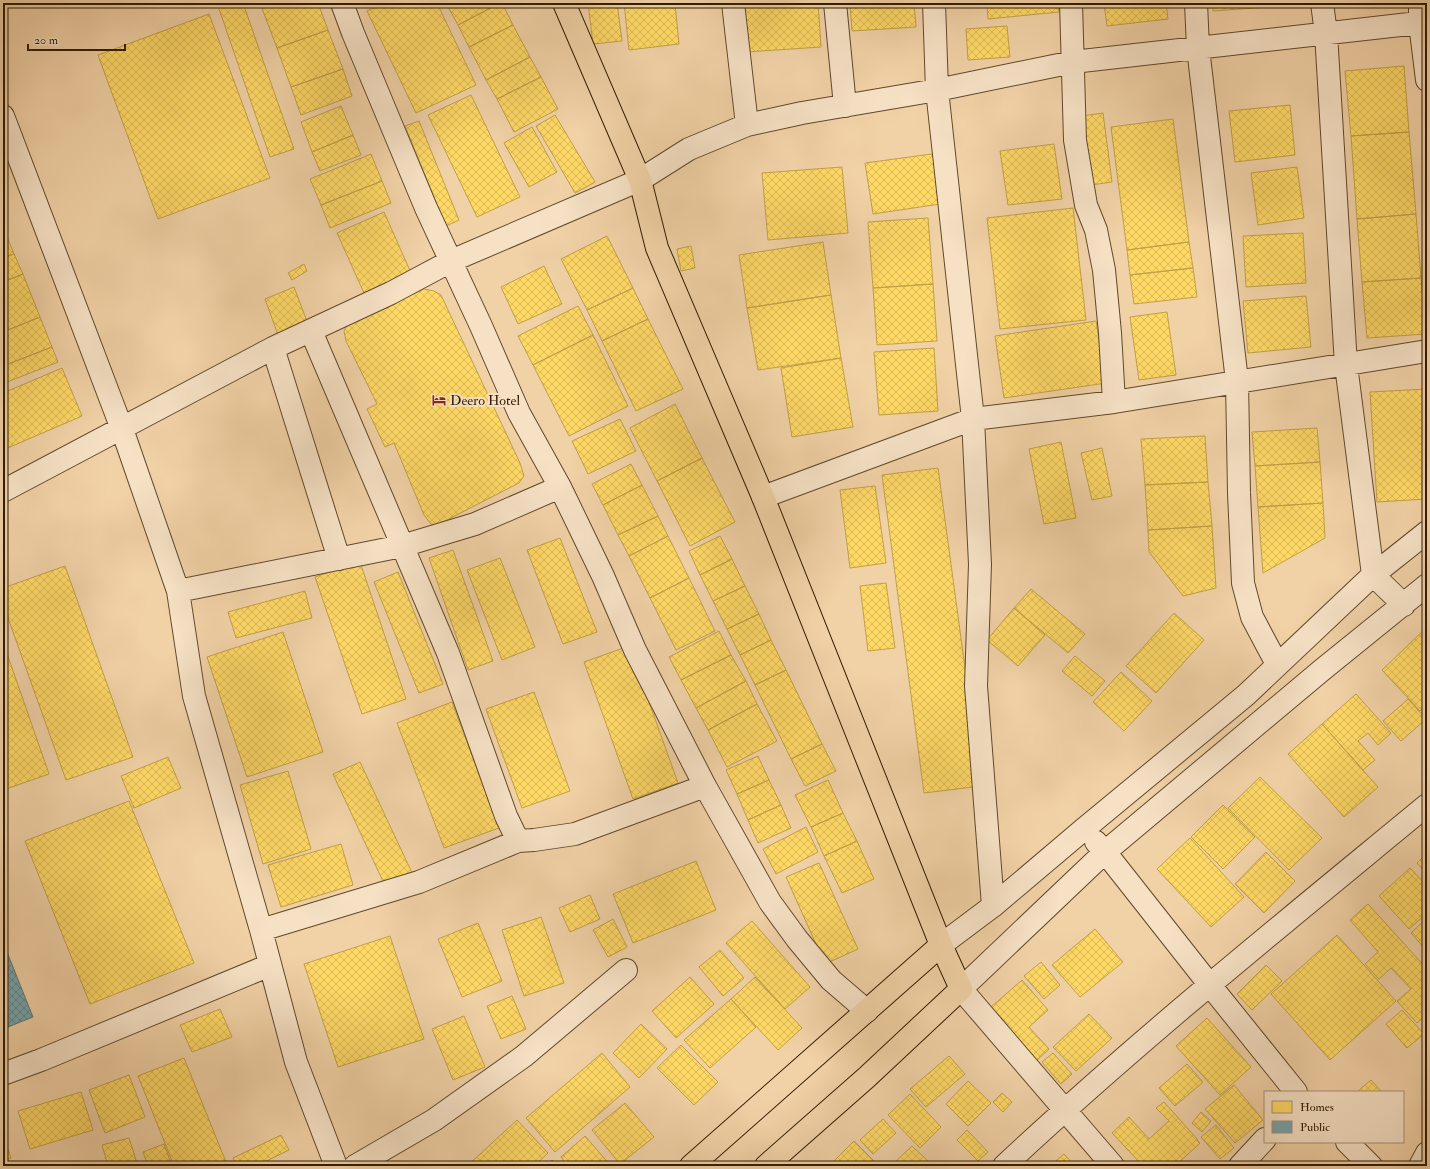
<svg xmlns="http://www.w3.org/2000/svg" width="1430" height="1169" font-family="'IM FELL Double Pica',serif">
  <defs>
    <pattern id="homes-cross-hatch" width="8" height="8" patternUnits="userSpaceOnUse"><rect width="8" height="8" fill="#ffd966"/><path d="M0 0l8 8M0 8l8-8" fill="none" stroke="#dbba57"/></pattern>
    <pattern id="public-cross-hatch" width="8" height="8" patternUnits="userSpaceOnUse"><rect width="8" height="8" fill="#76a5af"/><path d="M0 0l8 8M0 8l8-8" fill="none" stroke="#61868c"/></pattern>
  </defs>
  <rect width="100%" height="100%" fill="#f1d1a6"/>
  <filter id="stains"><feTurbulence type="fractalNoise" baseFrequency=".005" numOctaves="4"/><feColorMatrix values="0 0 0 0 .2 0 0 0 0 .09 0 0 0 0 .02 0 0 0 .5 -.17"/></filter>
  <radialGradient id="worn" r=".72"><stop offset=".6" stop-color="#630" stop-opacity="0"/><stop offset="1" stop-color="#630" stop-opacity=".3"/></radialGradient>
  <path fill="url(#homes-cross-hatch)" stroke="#c1a047" d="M217,3H243L294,149L270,157Z
    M260,3H318L328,30L277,48Z
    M385,3H437L476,85L416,113L367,11Z
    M446,3H500L458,25Z
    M500,3H502L513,25L469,47L458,25Z
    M588,3H617L622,41L593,44Z
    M624,3H675L679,44L629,50Z
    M743,3H818L821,47L746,52Z
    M850,3H914L916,27L852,31Z
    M987,3H1058L1059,12L988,19Z
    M1104,3H1166L1168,19L1107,26Z
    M1213,3H1298V5L1213,11Z
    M209,14L270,178L158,219L98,55Z
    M513,25L530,57L486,80L469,47Z
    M1007,26L1010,57L968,60L966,29Z
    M328,30L343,69L291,87L277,48Z
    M530,57L541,77L497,99L486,80Z
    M1404,66L1409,132L1351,136L1345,71Z
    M343,69L352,96L301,115L291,87Z
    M541,77L558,109L514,132L497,99Z
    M471,95L520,197L477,217L428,115Z
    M1290,105L1295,155L1235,162L1229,111Z
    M341,106L353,135L312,152L301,122Z
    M1103,113L1112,182L1091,185L1082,116Z
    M555,115L595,182L575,193L536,126Z
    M1173,119L1189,242L1127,250L1111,127Z
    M419,121L459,220L446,226L405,126Z
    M532,127L557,172L529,187L504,143Z
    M1409,132L1416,214L1357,219L1351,136Z
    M353,135L361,155L320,171L312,152Z
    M1054,144L1062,199L1008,205L1000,151Z
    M939,153L947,203L873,214L865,163Z
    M371,154L382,181L321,205L310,179Z
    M842,167L848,233L768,240L762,173Z
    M1297,167L1304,218L1258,225L1251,173Z
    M382,181L391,203L330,228L321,205Z
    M1073,208L1086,320L1000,329L987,218Z
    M384,212L411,273L364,293L337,233Z
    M1416,214L1421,278L1362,282L1357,219Z
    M928,218L933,284L873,288L868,222Z
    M3,227L14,254L3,258Z
    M1303,233L1306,283L1246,287L1243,236Z
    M607,236L633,288L587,310L561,259Z
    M823,242L831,295L747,308L739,255Z
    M1189,242L1193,268L1130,275L1127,250Z
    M691,246L695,268L681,271L677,249Z
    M14,254L23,274L3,282V258Z
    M304,264L307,271L292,280L288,273Z
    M544,266L562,304L518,324L501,287Z
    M1193,268L1197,297L1134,304L1130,275Z
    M23,274L40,317L3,332V282Z
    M1421,278L1426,334L1367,338L1362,282Z
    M933,284L937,341L877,345L873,288Z
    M294,287L308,324L278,335L265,299Z
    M633,288L648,319L602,341L587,310Z
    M424,289L434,291L441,295L520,463L524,476L519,483L437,525L431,524L424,515L394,443L385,447L367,409L377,404L346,341L344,331L347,325L356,319Z
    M831,295L841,358L758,370L747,308Z
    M1306,296L1311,347L1248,353L1243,301Z
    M578,306L593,335L533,365L518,336Z
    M1167,312L1176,375L1139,380L1130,317Z
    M40,317L52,347L3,366V332Z
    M648,319L683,389L636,411L602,341Z
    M1096,321L1106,383L1004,398L995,336Z
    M593,335L628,406L569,436L533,365Z
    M52,347L58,362L7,382L3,371V366Z
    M934,348L938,411L879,415L874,352Z
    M841,358L853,427L792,437L781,368Z
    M62,368L82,416L3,450V393Z
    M1427,389V499L1377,502L1370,392Z
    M675,404L702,458L657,481L630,428Z
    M620,419L636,451L588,474L572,441Z
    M1317,428L1320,462L1255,466L1252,432Z
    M1205,436L1208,482L1145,485L1141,439Z
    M1061,442L1076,518L1044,524L1029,449Z
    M1102,448L1112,496L1092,500L1081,453Z
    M702,458L735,522L690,546L657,481Z
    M1320,462L1323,503L1258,507L1255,466Z
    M631,464L642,485L603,505L592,484Z
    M938,468L981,786L924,793L882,475Z
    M1208,482L1212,526L1148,530L1145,485Z
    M642,485L658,516L618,535L603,505Z
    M875,486L886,563L850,568L840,490Z
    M1323,503L1325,538L1263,573L1258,507Z
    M658,516L668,536L629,556L618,535Z
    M1212,526L1216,588L1183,596L1149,552L1148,530Z
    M668,536L689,578L650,598L629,556Z
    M720,536L732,559L700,575L689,551Z
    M560,538L597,632L563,644L527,550Z
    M453,550L493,661L468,670L429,558Z
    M500,558L535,647L502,660L467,570Z
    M732,559L745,586L713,601L700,575Z
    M360,562L406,699L362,714L315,577Z
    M65,566L133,757L66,780L3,604V588Z
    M398,572L443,684L419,693L374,582Z
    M689,578L715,631L676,650L650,598Z
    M886,583L895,648L868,651L860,586Z
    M745,586L759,614L727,629L713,601Z
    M1031,589L1085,634L1068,653L1014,608Z
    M305,591L312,618L236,638L228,612Z
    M1014,608L1045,635L1018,666L987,640Z
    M1174,613L1204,640L1156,693L1126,666Z
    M759,614L771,640L740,655L727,629Z
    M1427,627V705L1420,711L1382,670Z
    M719,631L731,655L681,680L669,657Z
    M283,632L323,752L247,777L207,657Z
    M771,640L786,670L755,685L740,655Z
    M3,642L49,774L3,790Z
    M629,646L678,783L633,799L584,662Z
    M731,655L746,681L696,708L681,680Z
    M1075,656L1105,681L1092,696L1062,671Z
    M786,670L822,744L791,759L755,685Z
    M1121,672L1152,701L1124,731L1093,702Z
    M746,681L757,704L708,730L696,708Z
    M534,692L570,791L522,808L486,709Z
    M1356,694L1391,733L1378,745L1368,733L1358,741L1375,760L1363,770L1322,724Z
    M1408,699L1426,719L1401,741L1383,721Z
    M452,702L499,828L444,848L397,723Z
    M757,704L777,741L727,767L708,730Z
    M1322,724L1378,787L1344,817L1288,754Z
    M822,744L836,771L805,786L791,759Z
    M758,756L769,780L737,794L726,770Z
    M168,757L181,788L134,808L121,776Z
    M360,762L414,877L387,890L333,774Z
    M288,771L311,849L263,864L240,785Z
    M1260,777L1322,838L1289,870L1228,808Z
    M769,780L781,805L748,820L737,794Z
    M828,780L843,813L811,827L795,795Z
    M129,801L194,963L90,1004L25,841Z
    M781,805L791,828L758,843L748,820Z
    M1223,805L1255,837L1223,869L1191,837Z
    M843,813L857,841L824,856L811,827Z
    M806,827L818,852L776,874L763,849Z
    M1190,838L1244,897L1211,927L1157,869Z
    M857,841L874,879L842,893L824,856Z
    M341,844L353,885L281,907L268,865Z
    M1266,852L1295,881L1264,913L1235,884Z
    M1427,853V874L1417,863Z
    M696,861L716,910L633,943L613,894Z
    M819,863L858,949L825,964L786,877Z
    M1410,868L1427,886V913L1409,929L1379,896Z
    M590,895L600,919L570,932L559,908Z
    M1368,904L1427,969V1014L1417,1023L1397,1001L1411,989L1391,968L1379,979L1365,964L1378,952L1350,920Z
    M541,917L564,983L524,996L502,930Z
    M1427,918V951L1411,933Z
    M613,919L627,947L608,957L593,930Z
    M752,921L810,987L785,1009L726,943Z
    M478,923L502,981L462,997L438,939Z
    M1095,929L1123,962L1080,997L1052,965Z
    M1337,935L1396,1001L1330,1060L1271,994Z
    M390,936L424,1039L338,1067L304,964Z
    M720,950L744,978L723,996L699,967Z
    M1041,962L1060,985L1044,999L1024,976Z
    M1266,965L1282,981L1252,1010L1237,994Z
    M690,977L714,1004L676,1038L652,1011Z
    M755,977L802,1028L778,1050L731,999Z
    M1022,980L1048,1010L1029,1027L1049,1049L1036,1061L990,1008Z
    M512,996L526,1029L501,1039L487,1006Z
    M731,999L756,1027L710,1068L684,1040Z
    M220,1009L232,1037L192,1052L180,1025Z
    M1402,1010L1424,1034L1407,1048L1386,1024Z
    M1089,1014L1112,1038L1076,1071L1053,1047Z
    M464,1016L485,1067L453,1080L432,1029Z
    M1207,1018L1251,1067L1220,1095L1176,1046Z
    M641,1024L667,1049L639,1078L613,1053Z
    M681,1045L718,1082L694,1105L657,1068Z
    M602,1053L630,1087L555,1152L526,1118Z
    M1053,1053L1072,1074L1061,1084L1042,1062Z
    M949,1056L965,1074L926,1107L910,1089Z
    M184,1058L226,1162L216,1166H174L138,1076Z
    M1187,1064L1203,1082L1175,1106L1159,1088Z
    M129,1075L145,1117L105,1133L89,1090Z
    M1371,1080L1382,1092H1357Z
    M968,1081L991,1103L968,1126L946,1104Z
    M1234,1085L1263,1120L1235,1143L1205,1109Z
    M81,1092L93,1130L30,1149L18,1111Z
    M1002,1093L1012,1102L1003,1112L993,1102Z
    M910,1094L941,1127L920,1148L888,1115Z
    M1164,1102L1198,1140H1197L1200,1143L1175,1166H1143L1112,1133L1129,1117L1149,1139L1169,1121L1156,1108Z
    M625,1103L654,1137L620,1164L592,1130Z
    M1201,1112L1211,1121L1202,1132L1192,1123Z
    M883,1119L896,1133L873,1154L860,1140Z
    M517,1120L548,1153L534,1166H467Z
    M1216,1125L1234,1148L1220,1159L1201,1137Z
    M967,1130L988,1152L978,1161L957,1140Z
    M3,1135L11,1158L3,1161Z
    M281,1135L289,1150L256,1166H237L233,1158Z
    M585,1136L611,1166H568L561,1157Z
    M129,1138L138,1166H108L102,1145Z
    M854,1141L879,1166H833L831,1164Z
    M164,1144L172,1166H148L143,1152Z
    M912,1146L929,1162L925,1166H891Z
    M1064,1154L1075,1166H1050Z
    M552,1160L557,1166H546Z"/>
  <path fill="url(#public-cross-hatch)" stroke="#617c7a" d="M3,942L33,1017L3,1029Z"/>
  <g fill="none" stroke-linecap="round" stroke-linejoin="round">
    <g stroke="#60492a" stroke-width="24">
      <path id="minor" d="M342,3L353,33L426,208L481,326L519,413L560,487L603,576L635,650L705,786L770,902L797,939L831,980L867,1011
        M733,3L747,125
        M835,3L845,106
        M934,3L937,90L973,419L980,564L976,686L993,906
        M1071,3L1075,140L1086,205L1096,230L1104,270L1110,333L1114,402
        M1196,3L1198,48L1237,381L1239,493L1243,583L1252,617L1277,664
        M1322,3L1326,33L1346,365L1373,575L1404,605
        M1420,3V23L1427,80
        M3,116L122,429L178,591L194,696L261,930L296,1062L336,1166
        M311,331L448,653L506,816L518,841L534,840L575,834L705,786
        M273,348L339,559
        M3,491L273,348L391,293L451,261L640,180L689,149L747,125L802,113L937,90L1073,62L1427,22
        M763,497L973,419L1114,402L1427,351
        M178,591L402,546L475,524L560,487
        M1096,842L1105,852L1209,984L1296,1092
        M261,930L419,882L518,841
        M941,945L993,906L1084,829L1246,695L1373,575L1427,532
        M3,1074L41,1060L270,965
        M1347,1142L1371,1166
        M355,1166L434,1120L524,1056L626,970
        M1004,1166C1140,1039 1284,923 1427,805
        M1113,1166L961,989L1105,852L1322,670L1427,585
        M1240,1166L1265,1139
        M1420,1166L1427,1153"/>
    </g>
    <g stroke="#301c00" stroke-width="24">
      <path id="major" d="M564,3L640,180L657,248L763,497L941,945L961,989L867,1077L766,1166
        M691,1166L941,945"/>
    </g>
    <use href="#minor" stroke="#f6e1c5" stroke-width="22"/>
    <use href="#major" stroke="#f1d1a6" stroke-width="22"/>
  </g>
  <defs>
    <g id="hotel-bare" transform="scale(1.08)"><path d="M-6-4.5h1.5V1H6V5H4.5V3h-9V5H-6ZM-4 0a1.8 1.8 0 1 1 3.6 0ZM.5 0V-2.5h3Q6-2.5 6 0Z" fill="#8f2418" stroke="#f6e1c5" stroke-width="2.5" paint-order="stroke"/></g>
  </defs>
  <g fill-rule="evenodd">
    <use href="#hotel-bare" x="439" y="400"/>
  </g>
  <g text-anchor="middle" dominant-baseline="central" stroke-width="4" stroke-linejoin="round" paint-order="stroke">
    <g font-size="14" fill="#301c00" stroke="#f6e1c5" text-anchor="start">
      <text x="450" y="400">Deero Hotel</text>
    </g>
  </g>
  <rect width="1430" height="1169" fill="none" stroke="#f1d1a6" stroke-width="16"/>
  <rect x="4" y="4" width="1422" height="1161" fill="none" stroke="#301c00" stroke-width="2"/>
  <rect x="8" y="8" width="1414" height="1153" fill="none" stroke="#301c00"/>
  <rect x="1264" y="1091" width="140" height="52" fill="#f6e1c5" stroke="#a79276"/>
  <rect x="1272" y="1101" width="20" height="12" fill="#ffd966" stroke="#a79276"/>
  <text x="1300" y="1111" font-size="12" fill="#301c00">Homes</text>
  <rect x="1272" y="1121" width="20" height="12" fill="#76a5af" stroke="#a79276"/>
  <text x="1300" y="1131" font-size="12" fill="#301c00">Public</text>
  <path d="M28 44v6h97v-6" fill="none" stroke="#301c00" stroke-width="2"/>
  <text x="34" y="44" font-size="12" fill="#301c00" stroke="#f6e1c5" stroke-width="3" paint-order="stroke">20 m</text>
  <rect width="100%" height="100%" filter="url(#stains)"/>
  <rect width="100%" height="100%" fill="url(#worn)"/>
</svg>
